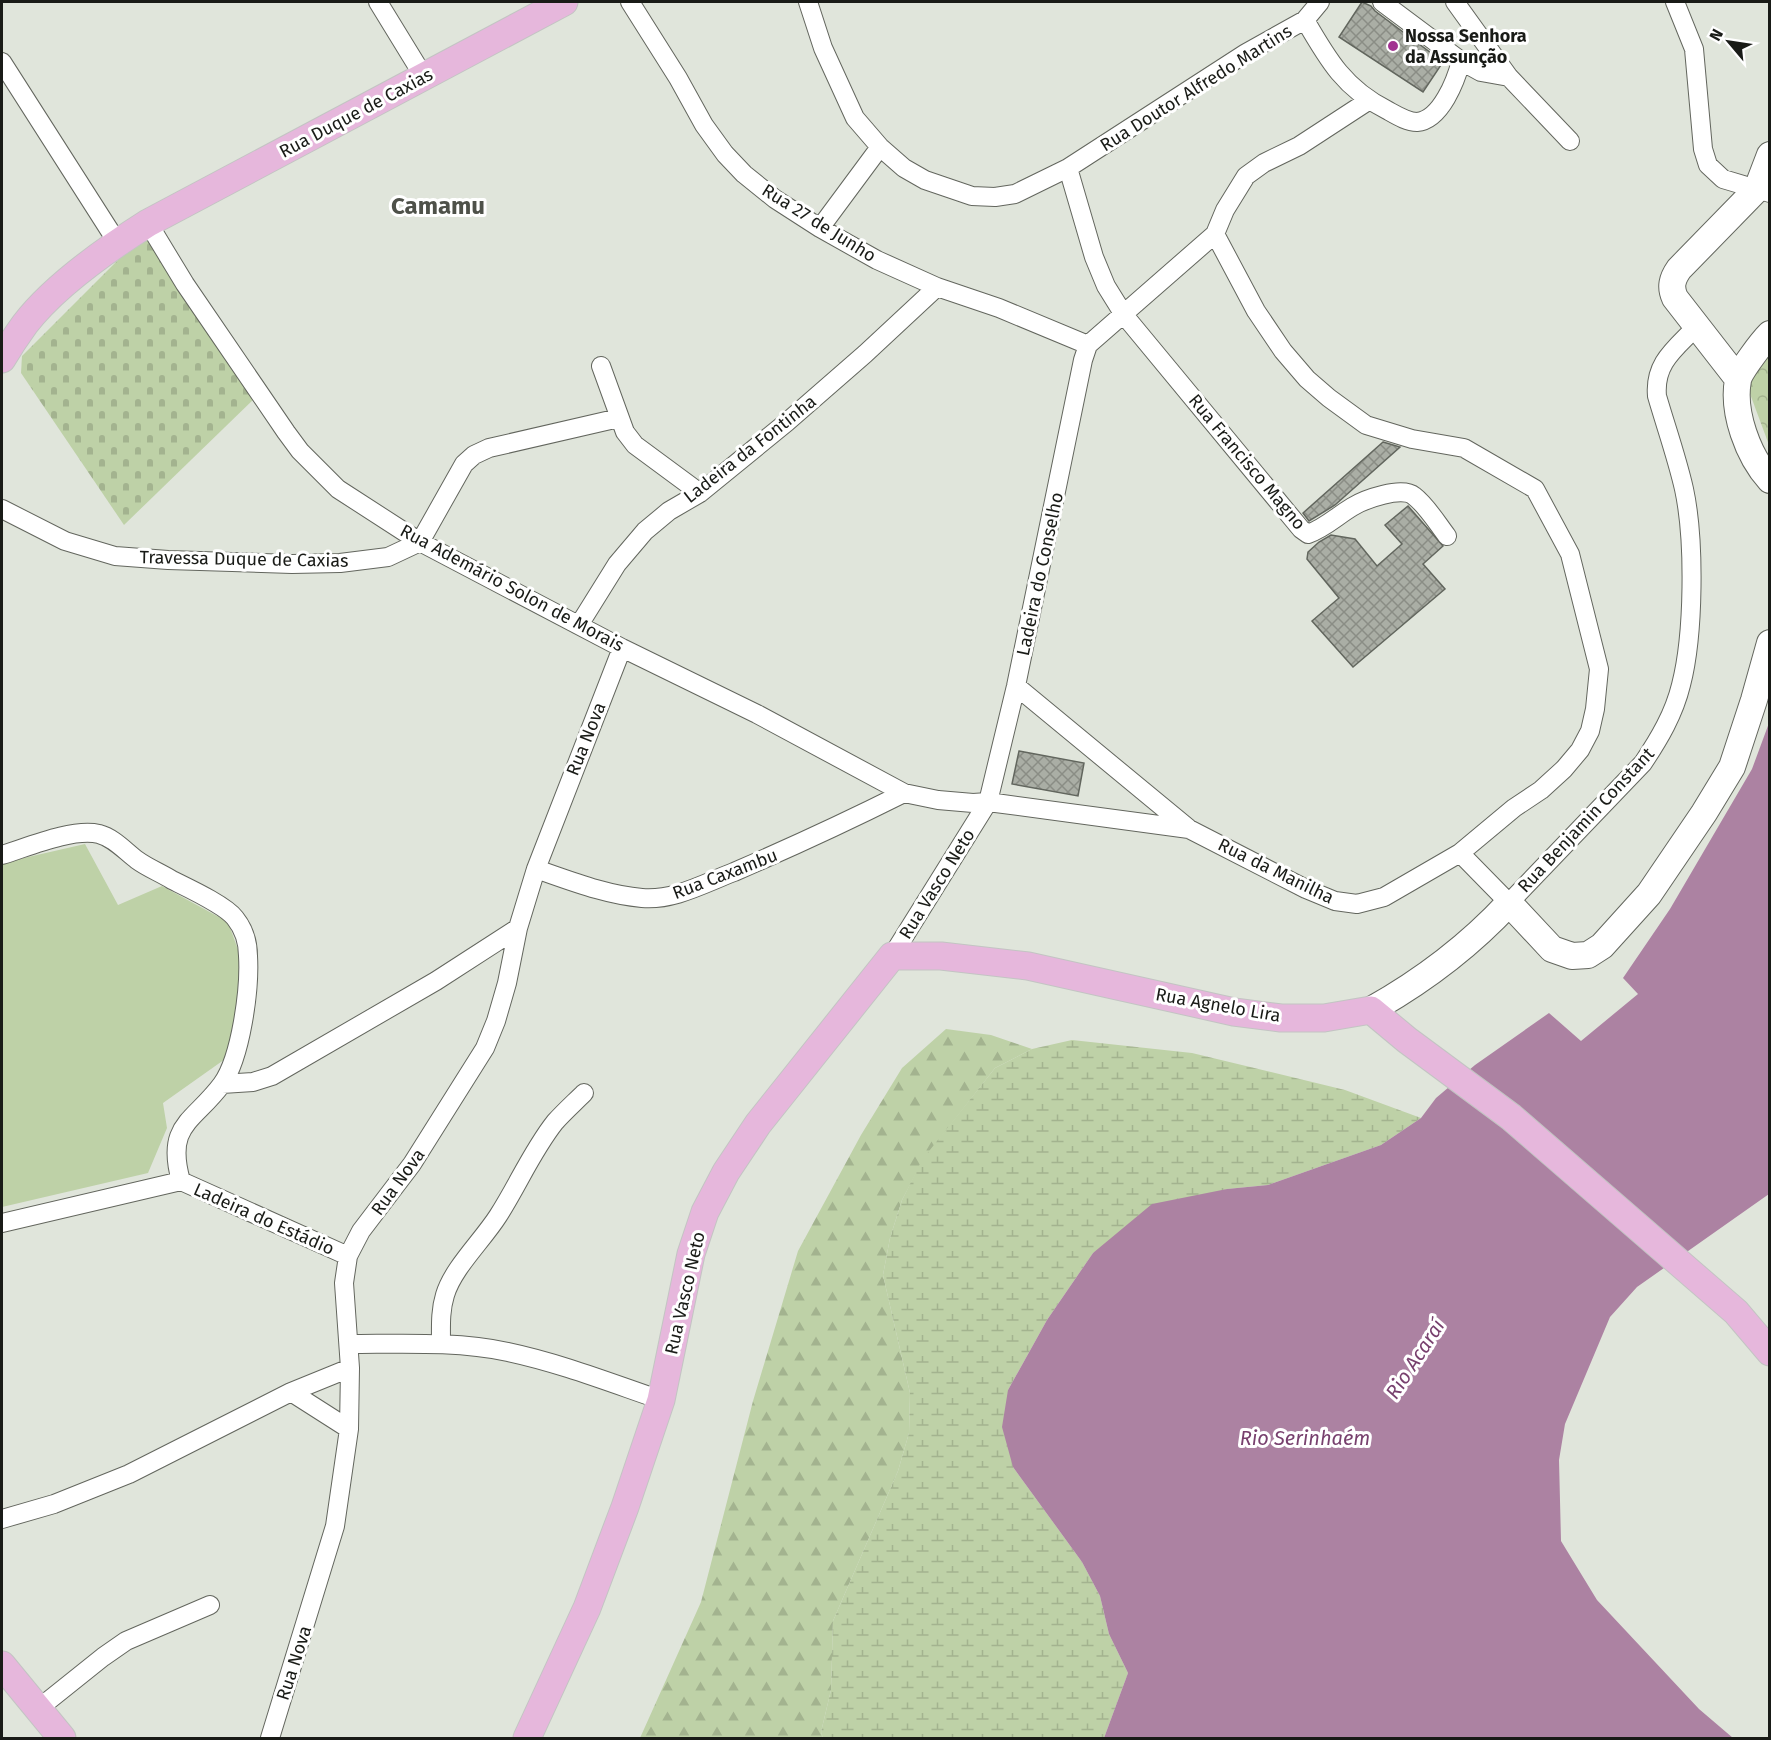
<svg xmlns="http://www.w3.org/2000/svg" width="1771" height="1740" font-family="'Fira Sans',sans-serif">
  <defs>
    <pattern id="forest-firs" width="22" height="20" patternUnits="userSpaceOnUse" patternTransform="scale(1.5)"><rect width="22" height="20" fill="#bed1a7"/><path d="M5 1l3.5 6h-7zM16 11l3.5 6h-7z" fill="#a3b38f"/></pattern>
    <pattern id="wetland-marsh" width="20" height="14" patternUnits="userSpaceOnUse" patternTransform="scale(1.5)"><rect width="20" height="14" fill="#bed1a7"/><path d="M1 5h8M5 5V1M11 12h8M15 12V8" fill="none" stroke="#a3b38f"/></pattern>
    <pattern id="cemetery-stones" width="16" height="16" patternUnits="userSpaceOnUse" patternTransform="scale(1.5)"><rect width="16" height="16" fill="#bed1a7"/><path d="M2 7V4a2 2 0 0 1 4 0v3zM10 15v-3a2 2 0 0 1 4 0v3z" fill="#a3b38f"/></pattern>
    <pattern id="park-crowns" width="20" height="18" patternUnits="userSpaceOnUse" patternTransform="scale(1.5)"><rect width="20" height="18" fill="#bed1a7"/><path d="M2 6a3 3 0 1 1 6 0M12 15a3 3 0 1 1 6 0" fill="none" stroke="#a3b38f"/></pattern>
    <pattern id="building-cross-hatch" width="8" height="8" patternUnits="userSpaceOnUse" patternTransform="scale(1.5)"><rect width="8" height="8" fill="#aaaea5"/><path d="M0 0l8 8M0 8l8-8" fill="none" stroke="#8a8d85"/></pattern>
  </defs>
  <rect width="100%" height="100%" fill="#e0e5db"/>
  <path fill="url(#forest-firs)" d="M946,1029L991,1035L1032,1049L995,1068L923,1160L902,1200L890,1238L883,1275L910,1393L909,1433L898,1471L833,1621L831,1690L821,1732L823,1738H640L701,1602L753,1401L798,1251L861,1135L902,1068Z"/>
  <path fill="url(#wetland-marsh)" d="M1072,1040L1192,1053L1345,1090L1421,1118L1381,1145L1268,1185L1227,1189L1093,1253L1047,1320L1008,1390L1013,1467L1082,1562L1100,1596L1109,1634L1128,1673L1104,1738H823L821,1732L831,1690L833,1621L898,1471L909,1433L910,1393L883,1275L890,1238L902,1200L922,1160L995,1068L1032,1049Z"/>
  <path fill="url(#cemetery-stones)" d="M150,235L258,395L124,525L21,373L22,356L142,236Z"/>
  <path fill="url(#park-crowns)" d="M1769,348V445L1746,383Z"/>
  <path fill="#bed1a7" d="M85,844L118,905L162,886L228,922L241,958L235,1052L163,1103L167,1128L148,1173L2,1207V863Z"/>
  <path fill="#ac82a2" d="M1769,723V1194L1637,1287L1610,1317L1565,1424L1559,1460L1561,1541L1597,1600L1699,1709L1733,1738H1104L1128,1673L1109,1634L1100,1596L1082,1562L1013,1467L1002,1427L1008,1390L1047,1320L1093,1253L1152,1204L1227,1189L1268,1185L1381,1145L1421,1118L1436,1098L1475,1065L1549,1013L1581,1041L1638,994L1623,978L1670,909L1752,769Z"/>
  <path fill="url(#building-cross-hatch)" stroke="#62665e" stroke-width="1.5" d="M1362,2L1371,6L1375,11L1443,62L1423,92L1339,37Z
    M1383,442L1400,447L1335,505L1309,521L1303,513Z
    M1408,506L1443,546L1423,564L1445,589L1353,667L1312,621L1339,598L1307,559L1308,552L1319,542L1331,535L1355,539L1377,566L1402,544L1385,525Z
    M1019,751L1084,763L1078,796L1012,784Z"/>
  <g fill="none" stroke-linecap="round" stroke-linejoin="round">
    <g stroke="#63665e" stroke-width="20">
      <path id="street" d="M378,2L424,77
        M630,2L678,78L704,125L725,154L744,174L775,199L820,228L877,260L937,287L999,308L1088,345
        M808,2L823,48L855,118L880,147L904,168L925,180L972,196L995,197L1015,194L1068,168L1246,53L1305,20L1320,2
        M1382,2L1461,61L1481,72L1509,77
        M1455,2L1509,77L1570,141
        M1675,2L1694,49L1703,149L1708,165L1723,179L1770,193
        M1305,20C1328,60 1345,89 1387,110C1396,115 1407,122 1417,122C1441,120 1456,80 1461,61
        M2,62L117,242
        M1068,168L1094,257L1106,286L1124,315L1301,529L1308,534C1325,528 1337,516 1352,507C1365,499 1402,486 1414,496C1427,506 1437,523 1447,536
        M148,223L185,284L286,432L300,451L338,489L420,542L622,648L757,714L904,793L938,800L973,803L988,802L1189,829L1306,889L1335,901L1357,904L1384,897L1460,853L1514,808L1541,790L1564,769L1580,750L1590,731L1595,709L1599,669L1570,554L1535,489L1464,448L1412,439L1366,425L1329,398L1307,379L1283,351L1256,311L1215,234
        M820,228L880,147
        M601,366L625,432L635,445L700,493
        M2,509L65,541L115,556L168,560L292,564L340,563L388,557L420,542L464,464L474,455L489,448L619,418
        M579,625L617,564L645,531L669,511L700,493L787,422L865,354L937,287
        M1016,686L1188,828
        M1460,853L1509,903L1643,763C1659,739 1674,714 1681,685C1694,635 1695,540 1684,489C1677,458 1666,427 1657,396C1654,363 1675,349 1696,327
        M2,855C28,847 72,828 99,834C114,838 125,851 137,860C148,868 161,873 172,880C188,888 225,905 235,918C243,928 248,942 248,956C250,989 241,1057 222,1084C194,1122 165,1124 181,1181
        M536,869C571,881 606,895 642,898C673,901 705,883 734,872C792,847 848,821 904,793
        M892,956L988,802L1016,686L1083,360L1088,345L1215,234L1225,210L1246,176L1264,163L1299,146L1368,101
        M222,1084L253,1082L272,1076L436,981L518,928
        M181,1181L348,1256
        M2,1223L181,1181
        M349,1344C401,1344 457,1341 508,1352C560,1363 611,1383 661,1400
        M441,1344C441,1327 440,1311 445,1295C453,1268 482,1241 498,1216C518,1185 532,1151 555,1122C564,1112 575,1102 584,1093
        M291,1392L349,1429
        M2,1519L54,1504L129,1474L291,1392L350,1368
        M38,1709L103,1657L126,1641L210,1605
        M270,1738L335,1526L349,1429L350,1368L344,1283L348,1256L361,1231L412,1164L485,1048L496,1021L507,983L518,928L536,869L622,648"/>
    </g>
    <g stroke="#63665e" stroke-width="28">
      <path id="secondary" d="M1770,334C1762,342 1740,371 1738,380C1732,412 1748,456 1770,480
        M1738,379L1675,298C1670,287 1672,279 1679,269L1757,189L1770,155
        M1371,1010C1421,982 1470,945 1509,903L1552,949L1572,956L1588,955L1602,946L1649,894L1704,813L1732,767L1754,700L1770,643"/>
    </g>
    <g stroke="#c3c4c3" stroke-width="29">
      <path id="primary" d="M2,359C9,347 17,335 25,324C55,285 107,249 148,223L564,2
        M2,1665L62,1738
        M527,1738L587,1608L625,1507L661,1400L691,1254L705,1212L726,1172L758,1124L892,956H941L1028,966L1234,1012L1281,1018H1324L1371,1010L1407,1040L1511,1117L1736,1312L1770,1352"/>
    </g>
    <use href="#street" stroke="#fff" stroke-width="18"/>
    <use href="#secondary" stroke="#fff" stroke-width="26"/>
    <use href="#primary" stroke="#e6b7dc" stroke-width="27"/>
  </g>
  <circle fill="#a23391" stroke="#fff" stroke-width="2" cx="1393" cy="46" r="6"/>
  <g text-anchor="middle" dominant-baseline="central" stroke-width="6" stroke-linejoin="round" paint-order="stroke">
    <g font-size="18" font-weight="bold" fill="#191b17" stroke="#fff" text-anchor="start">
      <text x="1405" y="36">Nossa Senhora<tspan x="1405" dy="21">da Assunção</tspan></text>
    </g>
    <g font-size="18" fill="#191b17" stroke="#fff">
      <text transform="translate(1196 88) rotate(-32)">Rua Doutor Alfredo Martins</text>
      <text transform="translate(356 113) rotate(-28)">Rua Duque de Caxias</text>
      <text transform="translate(819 223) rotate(32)">Rua 27 de Junho</text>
      <text transform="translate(750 449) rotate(-38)">Ladeira da Fontinha</text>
      <text transform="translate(1247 462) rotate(50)">Rua Francisco Magno</text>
      <text transform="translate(244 559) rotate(1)">Travessa Duque de Caxias</text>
      <text transform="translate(1040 574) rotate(-78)">Ladeira do Conselho</text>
      <text transform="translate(512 588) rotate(28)">Rua Ademário Solon de Morais</text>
      <text transform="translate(586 739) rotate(-68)">Rua Nova</text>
      <text transform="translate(1586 820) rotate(-47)">Rua Benjamin Constant</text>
      <text transform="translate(1276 871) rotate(26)">Rua da Manilha</text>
      <text transform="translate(725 874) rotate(-21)">Rua Caxambu</text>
      <text transform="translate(937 884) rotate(-58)">Rua Vasco Neto</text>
      <text transform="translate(1218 1005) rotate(10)">Rua Agnelo Lira</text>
      <text transform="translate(398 1182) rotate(-54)">Rua Nova</text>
      <text transform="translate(264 1219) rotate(24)">Ladeira do Estádio</text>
      <text transform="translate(685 1293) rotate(-77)">Rua Vasco Neto</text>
      <text transform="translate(294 1663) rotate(-72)">Rua Nova</text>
    </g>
    <g font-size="20" font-style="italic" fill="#78406e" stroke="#fff">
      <text transform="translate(1415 1359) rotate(-57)">Rio Acaraí</text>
      <text x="1305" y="1438">Rio Serinhaém</text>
    </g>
    <g font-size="24" font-weight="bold" fill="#4e5149" stroke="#fff">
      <text x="438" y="206">Camamu</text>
    </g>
  </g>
  <rect width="1771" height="1740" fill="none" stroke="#191b17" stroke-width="6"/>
  <g transform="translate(1729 42) rotate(299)" stroke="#ffffff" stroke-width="4.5" paint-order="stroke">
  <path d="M0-4.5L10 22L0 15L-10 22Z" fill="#191b17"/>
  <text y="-9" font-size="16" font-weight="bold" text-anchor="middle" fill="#191b17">N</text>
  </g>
</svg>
